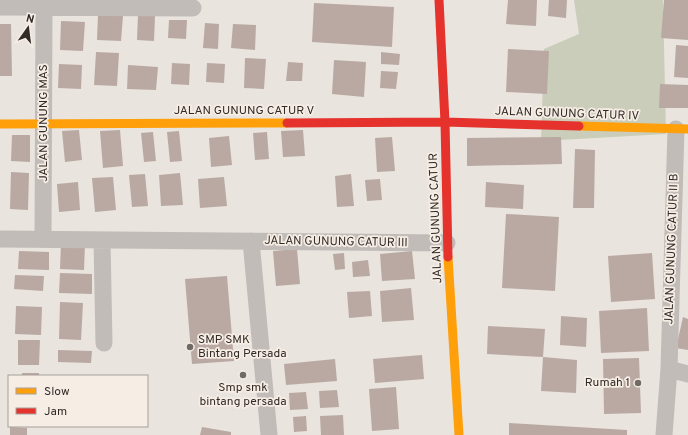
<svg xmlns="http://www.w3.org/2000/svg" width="688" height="435" font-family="Overpass,sans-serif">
  <rect width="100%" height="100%" fill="#e9e4de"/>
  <path fill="#cacdba" d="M574,0H663L666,134L541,141L544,49L579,34Z"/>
  <path fill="#baa9a2" d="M508,0H537L536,26L506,24Z
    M549,0H567L566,18L548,16Z
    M664,0H688V40L661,38Z
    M314,3L394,7L392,47L312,42Z
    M98,15L123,16L121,41L97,40Z
    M138,15L155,16L154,41L137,40Z
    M169,20H187L186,39L168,38Z
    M61,21L85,22L83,51L60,50Z
    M205,23L219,24L218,49L203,48Z
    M0,24H11L12,76H0Z
    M233,24L256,25L255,50L231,48Z
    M676,45L688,46V78L674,77Z
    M508,49L549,51L547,94L506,92Z
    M96,52L119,53L117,86L94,85Z
    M381,52L400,54L399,65L381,64Z
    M245,58L266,59L264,89L244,88Z
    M334,60L366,62L364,97L332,94Z
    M288,62L303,63L302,81H286Z
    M172,63L190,64L189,85L171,84Z
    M207,63L225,64L224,83L206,82Z
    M59,64L82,65L81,89L58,88Z
    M128,65L158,67L156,90L127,89Z
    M381,71L398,72L396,89L380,88Z
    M660,84L688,85V108H659Z
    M79,130L82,160L65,162L62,131Z
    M120,130L123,166L103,168L100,131Z
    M303,130L305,156L283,157L281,131Z
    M179,131L182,161L170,162L167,132Z
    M153,132L156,161L144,162L141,133Z
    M267,132L269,159L255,160L253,133Z
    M12,135H30V162L11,161Z
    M229,136L232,165L211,167L209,138Z
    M392,137L395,171L377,172L375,138Z
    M561,137L562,164L467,166V138Z
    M575,149L595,150L594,208H573Z
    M11,172L29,173L28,210L10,209Z
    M180,173L183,205L161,206L159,175Z
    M145,174L148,206L132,207L129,175Z
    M351,174L354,206L337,207L335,176Z
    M113,177L116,210L95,212L92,178Z
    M224,177L227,206L200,208L198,179Z
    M380,179L382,200L367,201L365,180Z
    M78,182L80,210L59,212L57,184Z
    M486,182L524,185L523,209L485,207Z
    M506,214L559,217L555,291L502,288Z
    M61,243L85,244L84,270L60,269Z
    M297,249L300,284L276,286L273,251Z
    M19,251L49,252V270L18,269Z
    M412,251L415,279L382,281L380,254Z
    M344,253L345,269L335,270L333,254Z
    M652,253L655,299L611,302L608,256Z
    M368,260L370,276L353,277L352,262Z
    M60,273L92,274V294L59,293Z
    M15,275L44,276L43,291L14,289Z
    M227,276L234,361L192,364L185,279Z
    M411,288L414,320L382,322L380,291Z
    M370,291L372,316L349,318L347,292Z
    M60,302L83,303L81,340L59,339Z
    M16,306L42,307L41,335L15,334Z
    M647,308L649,351L601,353L599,311Z
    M561,316L587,318L586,347L560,345Z
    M683,317L688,319V350L676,348Z
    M488,326L545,329L543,357L487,354Z
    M18,340H40L39,365H18Z
    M58,350L92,351L91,363L58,362Z
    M422,355L424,379L375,383L373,359Z
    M543,357L577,360L576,393L541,391Z
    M639,358L641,413L604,414L603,359Z
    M335,359L337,381L286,385L284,364Z
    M22,373H39V376H22Z
    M396,387L399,429L372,431L369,389Z
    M337,390L339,407L320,408L319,391Z
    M306,392L308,409L290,410L289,393Z
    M343,415L344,435H321L320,416Z
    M306,416L307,431L294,432L293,417Z
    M509,423L627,430V435H509Z
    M10,427L27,428V435H10Z
    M202,427L231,432V435H200Z"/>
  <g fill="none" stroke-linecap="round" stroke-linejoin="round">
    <path stroke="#c1bcb8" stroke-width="17" d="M0,7L193,8
      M0,239L447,243
      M43,239L44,7
      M102,240L104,343
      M251,241L269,435
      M669,369L688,374
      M664,435L669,369L676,129"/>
    <path stroke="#ff9f0a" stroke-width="9" d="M0,124L287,123
      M579,126L688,129
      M448,257L459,435"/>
    <path stroke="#e5322d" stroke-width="9" d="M439,0L445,122L448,257
      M287,123L445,122L579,126"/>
  </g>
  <g fill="#716b67" stroke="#f6eee5" stroke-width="1.5">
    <circle cx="190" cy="347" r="4"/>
    <circle cx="243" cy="375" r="4"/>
    <circle cx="638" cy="383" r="4"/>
  </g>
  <g text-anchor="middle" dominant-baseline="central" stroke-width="3.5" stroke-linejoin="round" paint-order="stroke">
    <g font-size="12" fill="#312a27" stroke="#f6eee5">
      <text x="244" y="111">JALAN GUNUNG CATUR V</text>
      <text transform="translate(567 114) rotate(2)">JALAN GUNUNG CATUR IV</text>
      <text transform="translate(44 123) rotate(-90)">JALAN GUNUNG MAS</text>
      <text transform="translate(436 218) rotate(-92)">JALAN GUNUNG CATUR</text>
      <text transform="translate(336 242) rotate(1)">JALAN GUNUNG CATUR III</text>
      <text transform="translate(672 249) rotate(-88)">JALAN GUNUNG CATUR II B</text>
    </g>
    <g font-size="12" fill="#312a27" stroke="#f6eee5" text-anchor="start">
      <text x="198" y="340">SMP SMK<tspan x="198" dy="14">Bintang Persada</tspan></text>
      <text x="630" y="383" text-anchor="end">Rumah 1</text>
      <text x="243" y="388" text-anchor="middle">Smp smk<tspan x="243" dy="14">bintang persada</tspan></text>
    </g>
  </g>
  <rect x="8" y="375" width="140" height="52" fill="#f6eee5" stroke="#a7a099"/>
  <rect x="16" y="388" width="20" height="6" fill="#ff9f0a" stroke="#a7a099"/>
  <text x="44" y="395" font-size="12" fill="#312a27">Slow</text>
  <rect x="16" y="408" width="20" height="6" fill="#e5322d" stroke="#a7a099"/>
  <text x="44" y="415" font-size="12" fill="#312a27">Jam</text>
  <g transform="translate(28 28) rotate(14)" stroke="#f6eee5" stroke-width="3" paint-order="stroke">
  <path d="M0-3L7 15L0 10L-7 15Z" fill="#312a27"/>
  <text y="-6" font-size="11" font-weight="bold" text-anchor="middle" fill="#312a27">N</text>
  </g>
</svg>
